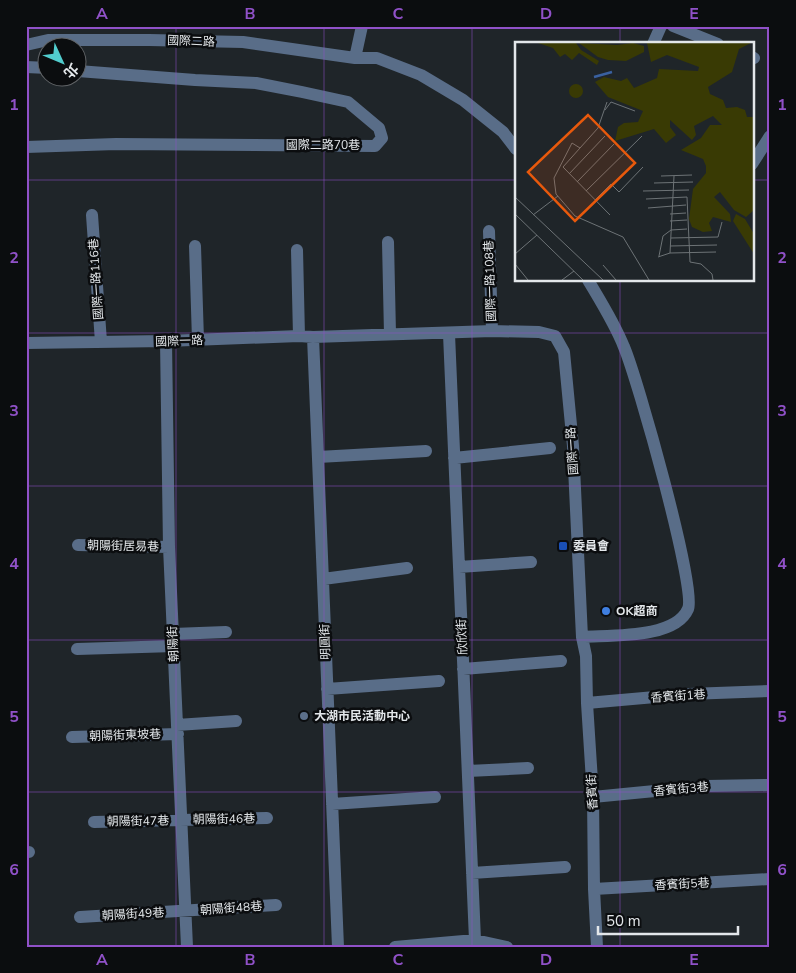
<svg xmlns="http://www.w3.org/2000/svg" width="796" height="973" font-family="'Nunito Sans','Noto Sans TC',sans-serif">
  <rect width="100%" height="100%" fill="#1f2529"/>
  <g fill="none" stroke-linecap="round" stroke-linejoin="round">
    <path stroke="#596d88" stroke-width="12" d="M673,26L718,44
      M653,44L661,26
      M26,45L48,40H149L243,42L355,58H377L421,75L463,100L503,132L516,149
      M752,57L754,58
      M355,58L362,26
      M26,67L48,68
      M26,147L116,144L375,146L382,138L379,128L348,102L302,92L256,83L195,80L78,71
      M752,164L770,136
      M92,215L101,342
      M489,231L492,331
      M388,242L390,334
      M195,246L198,340
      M297,250L299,336
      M449,334L475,940
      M313,337L338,947
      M166,341L169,547L187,947
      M26,343L166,341L299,336L313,337L492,331L539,332L555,336L564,352L573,446L582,637C611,635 675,639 688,609C697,589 637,377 624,347C615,324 601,302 588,280
      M318,457L426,451
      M454,458L550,448
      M78,545L169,547
      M459,567L531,562
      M323,579L407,568
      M173,634L226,632
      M582,637L586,656L587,703L593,797L594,889L597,947
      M77,649L174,646
      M463,669L561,661
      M327,689L439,681
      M587,703L689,694L770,691
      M177,725L236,721
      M72,737L178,734
      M468,771L528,768
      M593,797L706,786L770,785
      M332,804L435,797
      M94,822L267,818
      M26,852H29
      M472,873L565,867
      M594,889L770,879
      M80,917L276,905
      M395,947L475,940L507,947"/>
  </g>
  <path fill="none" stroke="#9051c8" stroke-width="1" stroke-opacity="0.55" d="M176,26V947M324,26V947M472,26V947M620,26V44M26,180H516M752,180H770M620,280V947M26,333H770M26,486H770M26,640H770M26,792H770"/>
  <rect fill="#1a4fb4" stroke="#0b0d0f" stroke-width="2" x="558" y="541" width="10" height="10" rx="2.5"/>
  <circle fill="#3f7fe0" stroke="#0b0d0f" stroke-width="2" cx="606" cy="611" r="5"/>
  <circle fill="#5c6f8a" stroke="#0b0d0f" stroke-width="2" cx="304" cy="716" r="5"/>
  <g text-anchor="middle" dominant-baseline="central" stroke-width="5" stroke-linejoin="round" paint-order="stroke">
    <g font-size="12" fill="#e3e7ea" stroke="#0b0d0f">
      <text transform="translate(191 41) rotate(2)">國際二路</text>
      <text x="323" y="145">國際二路70巷</text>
      <text transform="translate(96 279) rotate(-94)">國際一路116巷</text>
      <text transform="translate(490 281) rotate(-92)">國際一路108巷</text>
      <text transform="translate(179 341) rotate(-2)">國際一路</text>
      <text transform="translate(572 451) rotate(-94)">國際一路</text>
      <text transform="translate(123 546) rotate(1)">朝陽街居易巷</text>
      <text transform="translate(462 637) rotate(-93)">欣欣街</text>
      <text transform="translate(325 642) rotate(-92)">明圓街</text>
      <text transform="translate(173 644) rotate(-93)">朝陽街</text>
      <text transform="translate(678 696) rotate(-4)">香賓街1巷</text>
      <text transform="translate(125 735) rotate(-2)">朝陽街東坡巷</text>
      <text transform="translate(681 789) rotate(-5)">香賓街3巷</text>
      <text transform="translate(592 792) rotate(-93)">香賓街</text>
      <text transform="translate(224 819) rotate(-1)">朝陽街46巷</text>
      <text transform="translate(138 821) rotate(-1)">朝陽街47巷</text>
      <text transform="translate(682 884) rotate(-3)">香賓街5巷</text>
      <text transform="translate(231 908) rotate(-4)">朝陽街48巷</text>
      <text transform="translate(133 914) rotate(-3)">朝陽街49巷</text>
    </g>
    <g font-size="12" font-weight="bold" fill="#e3e7ea" stroke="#0b0d0f" text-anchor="start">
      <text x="573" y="546">委員會</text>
      <text x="616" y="611">OK超商</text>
      <text x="314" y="716">大湖市民活動中心</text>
    </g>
  </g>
  <g transform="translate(515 42)">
    <rect width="239" height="239" fill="#1f2529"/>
    <path d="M23,1H61L66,8L84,19L82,23L64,11L57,18L50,12L45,15L38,6ZM64,1L102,3L118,1L129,4V10L111,19L93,18L83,15ZM132,1H236L224,7L217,30L193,45L195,52L208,58L211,66L222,65L230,68L232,75H239V168L231,175L219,168L205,150L199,155L215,172L216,180L198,175L194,181L197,189L188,190L177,185L174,177L178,147L191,131V124L188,117L166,108L186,96L195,83H207L198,74L179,84L181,93L177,98L155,78V85L161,93L151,101L139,87L100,99L103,85L109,81L123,80L128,69L93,55L80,40L89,35L106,39L112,36L119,46L142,36L144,27L183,29L184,25L152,13L136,20ZM54 49a7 7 0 1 1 14 0a7 7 0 1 1-14 0ZM221,172L230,177L239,192V212L218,179Z" fill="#393a04"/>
    <path fill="none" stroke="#3a61a0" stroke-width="2.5" d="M79,35L97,30"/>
    <path fill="none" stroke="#6d7376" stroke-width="1" d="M90,68L96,60L120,69M65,106L83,86L92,60M54,132L90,94M146,134L177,133M62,140L99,102M139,141L178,140M71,149L127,94M128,149L174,148M0,155L88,238M131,157L172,155L175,220L186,222L197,232L198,238M80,158L96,142L104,150L128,125M133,166L171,163M0,172L68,238M155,172L171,171M18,173L43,154M95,173L48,125L65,106L57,101L39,136L41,152L60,174L108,195L134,238M155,179L172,178M156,196L203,195L207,180M155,204L202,203M155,211L159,134M0,212L22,193M144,214L148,194L156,188L172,187M143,215L155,211L201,210M0,222L13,238M88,223L101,238M47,238L59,229"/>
    <path fill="#e8590c" fill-opacity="0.15" stroke="#e8590c" stroke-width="2.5" d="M73,73L120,121L60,179L13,130Z"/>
    <rect width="239" height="239" fill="none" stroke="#e3e7ea" stroke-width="2.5"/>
  </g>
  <rect width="796" height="973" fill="none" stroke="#0b0d0f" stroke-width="55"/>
  <g transform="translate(62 62) rotate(134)"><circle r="24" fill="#0b0d0f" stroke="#616467"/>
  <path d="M0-4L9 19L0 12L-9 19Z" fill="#52cdce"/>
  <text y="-8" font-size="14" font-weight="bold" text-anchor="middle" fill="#e3e7ea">北</text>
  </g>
  <path d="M598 926v8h140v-8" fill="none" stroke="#e3e7ea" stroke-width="2.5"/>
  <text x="606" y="926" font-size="15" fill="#e3e7ea" stroke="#0b0d0f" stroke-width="4" paint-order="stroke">50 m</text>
  <rect x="28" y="28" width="740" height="918" fill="none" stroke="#9051c8" stroke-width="2"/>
  <g font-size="16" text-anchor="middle" font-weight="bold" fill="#9051c8">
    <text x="102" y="19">A</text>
    <text x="250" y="19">B</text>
    <text x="398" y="19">C</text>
    <text x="546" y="19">D</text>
    <text x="694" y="19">E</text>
    <text x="14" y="110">1</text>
    <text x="782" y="110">1</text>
    <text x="14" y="263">2</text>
    <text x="782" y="263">2</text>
    <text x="14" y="416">3</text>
    <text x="782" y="416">3</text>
    <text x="14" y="569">4</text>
    <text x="782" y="569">4</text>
    <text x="14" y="722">5</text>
    <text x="782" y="722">5</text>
    <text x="14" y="875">6</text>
    <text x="782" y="875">6</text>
    <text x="102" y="965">A</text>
    <text x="250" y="965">B</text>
    <text x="398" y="965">C</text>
    <text x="546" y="965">D</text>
    <text x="694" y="965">E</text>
  </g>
</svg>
